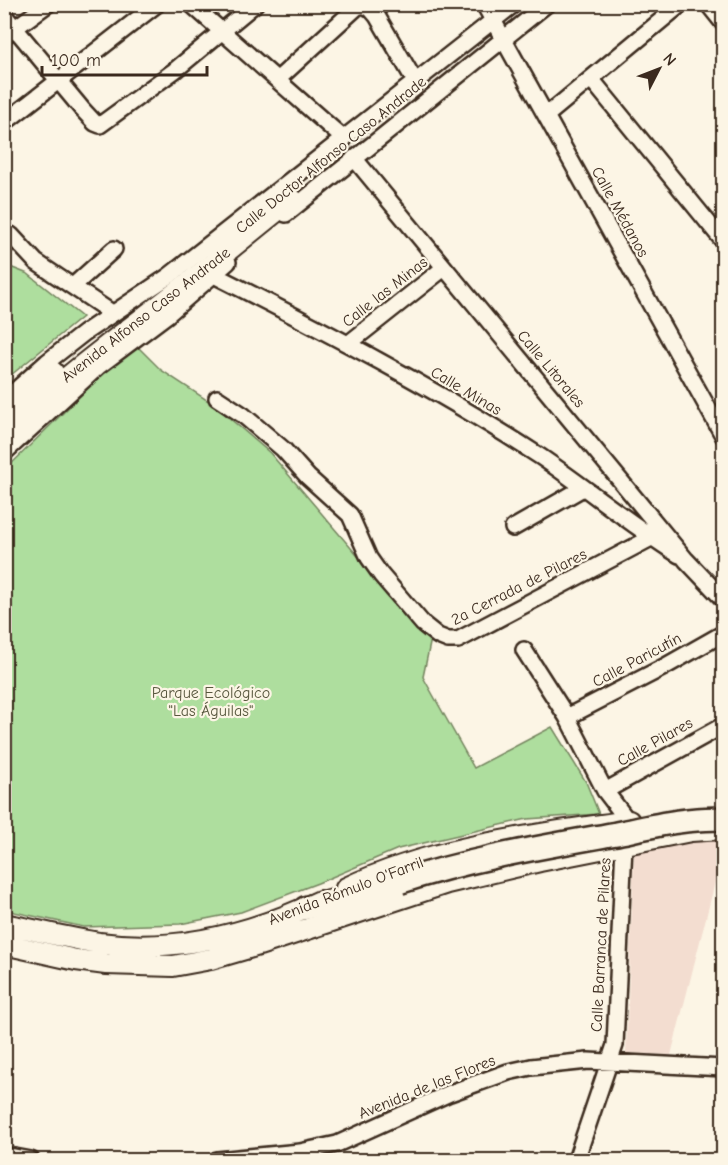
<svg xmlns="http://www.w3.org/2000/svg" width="728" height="1165" font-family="'Comic Neue',sans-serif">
  <rect width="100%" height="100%" fill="#fcf5e5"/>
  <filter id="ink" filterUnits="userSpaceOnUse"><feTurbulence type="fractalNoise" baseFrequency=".0167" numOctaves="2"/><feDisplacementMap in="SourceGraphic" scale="12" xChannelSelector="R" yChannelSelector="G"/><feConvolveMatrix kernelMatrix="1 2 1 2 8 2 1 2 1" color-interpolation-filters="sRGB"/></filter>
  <g filter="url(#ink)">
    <path fill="#f3ddd0" d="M705,835L723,837V851L671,1055L626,1053L634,854Z"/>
    <path fill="#aede9e" stroke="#74845e" stroke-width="1.5" d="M5,265L28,274L82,317L5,380Z
      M134,343L161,370L213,404L270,453L414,622L432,634L423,677L474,768L552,727L586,782L599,814L527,819L398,849L318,883L241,912L180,924L84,927L5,910V470Z"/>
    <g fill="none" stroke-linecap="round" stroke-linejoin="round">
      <path stroke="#d5ccbd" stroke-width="20" stroke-dasharray="20 10" stroke-linecap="butt" d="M292,199L367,139"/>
      <g stroke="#3b2a1e" stroke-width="20">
        <path id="minor" d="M191,4L344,139
          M484,4L724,437
          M708,4L724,24
          M4,15L82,109L95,123L100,125L174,71L255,4
          M4,36L48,4
          M277,80L357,7L364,5L371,9L377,16L416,83
          M592,80L724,242
          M547,115L681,4
          M4,123L157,4
          M354,158L686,560L724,600
          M286,214L547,4
          M11,235L36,262L112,313
          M214,275C325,331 437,389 541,457C588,489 631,525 679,555
          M73,286L114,249
          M348,344L444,268
          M7,398L47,362L84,333L169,276L514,4
          M217,398L243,415L283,449L308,477L350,515L369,558L381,575L423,624L438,636L448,640H458L651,538
          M4,453L99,366L167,315L228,262
          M513,528L583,488
          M524,650L567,717L605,791L628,821L632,832L624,845L615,1045L576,1160
          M567,717L664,667L724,633
          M605,791L724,725
          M4,1155L31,1160
          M217,1160L300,1152L337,1144L450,1093L508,1072L531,1067L588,1061L724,1068"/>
      </g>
      <g stroke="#3b2a1e" stroke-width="24">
        <path id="major" d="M4,411L53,372
          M4,434C56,382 116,339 174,294C214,263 252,230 292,199
          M346,888C434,846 534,835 629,821
          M4,924C36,930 67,938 99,943C175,953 251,934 320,901
          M4,944L76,960L106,964L173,966L211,959L259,945L447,883L540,861L691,831L722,829"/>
      </g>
      <g stroke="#3b2a1e" stroke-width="27">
        <path id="highway" d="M306,908L400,882"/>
      </g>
      <use href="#minor" stroke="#fcf5e5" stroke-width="15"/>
      <use href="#major" stroke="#fcf5e5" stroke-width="20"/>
      <use href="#highway" stroke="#fcf5e5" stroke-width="22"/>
      <g stroke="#3b2a1e" stroke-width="27" stroke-linecap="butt">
        <path id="highway-bridge" d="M400,882C470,859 542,847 614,834C649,827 688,817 724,819"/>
      </g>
      <use href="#highway-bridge" stroke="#fcf5e5" stroke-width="22"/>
    </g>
  </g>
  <g text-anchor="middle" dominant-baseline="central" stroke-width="4.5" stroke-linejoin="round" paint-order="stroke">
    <g font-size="16" fill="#3b2a1e" stroke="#fcf5e5">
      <text transform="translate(331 155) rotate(-39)">Calle Doctor Alfonso Caso Andrade</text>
      <text transform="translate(620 212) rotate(61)">Calle Médanos</text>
      <text transform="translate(385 292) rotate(-38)">Calle las Minas</text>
      <text transform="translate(146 315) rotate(-38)">Avenida Alfonso Caso Andrade</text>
      <text transform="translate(551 369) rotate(50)">Calle Litorales</text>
      <text transform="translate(466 391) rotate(31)">Calle Minas</text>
      <text transform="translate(519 587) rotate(-27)">2a Cerrada de Pilares</text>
      <text transform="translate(637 660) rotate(-28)">Calle Paricutín</text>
      <text transform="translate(655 742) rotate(-29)">Calle Pilares</text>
      <text transform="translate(346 891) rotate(-21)">Avenida Rómulo O'Farril</text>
      <text transform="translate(601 945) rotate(-87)">Calle Barranca de Pilares</text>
      <text transform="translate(427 1087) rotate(-22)">Avenida de las Flores</text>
    </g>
    <g font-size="16" fill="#58573e" stroke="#fcf5e5">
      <text x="211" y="693">Parque Ecológico<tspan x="211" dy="18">"Las Águilas"</tspan></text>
    </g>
  </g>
  <rect width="728" height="1165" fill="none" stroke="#fcf5e5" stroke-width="24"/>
  <rect x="12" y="12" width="704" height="1141" fill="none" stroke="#3b2a1e" stroke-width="2" filter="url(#ink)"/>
  <g transform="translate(659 69) rotate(48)" stroke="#fcf5e5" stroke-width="4.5" paint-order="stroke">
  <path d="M0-4.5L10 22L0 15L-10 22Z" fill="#3b2a1e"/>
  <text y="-9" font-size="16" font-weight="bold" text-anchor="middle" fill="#3b2a1e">N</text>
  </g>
  <path d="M42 66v9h165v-9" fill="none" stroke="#3b2a1e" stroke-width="3"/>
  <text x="51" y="66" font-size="18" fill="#3b2a1e" stroke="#fcf5e5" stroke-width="4.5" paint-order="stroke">100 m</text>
</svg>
